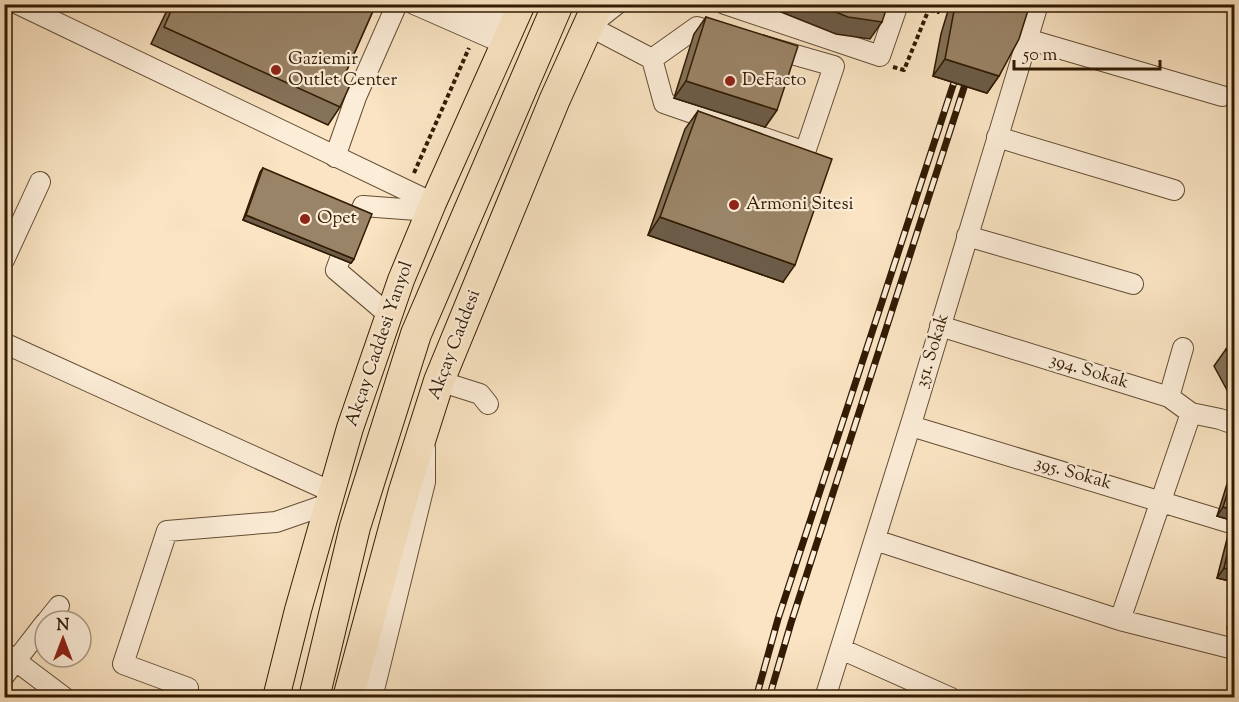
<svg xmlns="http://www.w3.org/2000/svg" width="1239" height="702" font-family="'Sorts Mill Goudy',serif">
  <rect width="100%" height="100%" fill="#fae4c3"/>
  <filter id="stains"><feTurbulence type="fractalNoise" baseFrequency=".00333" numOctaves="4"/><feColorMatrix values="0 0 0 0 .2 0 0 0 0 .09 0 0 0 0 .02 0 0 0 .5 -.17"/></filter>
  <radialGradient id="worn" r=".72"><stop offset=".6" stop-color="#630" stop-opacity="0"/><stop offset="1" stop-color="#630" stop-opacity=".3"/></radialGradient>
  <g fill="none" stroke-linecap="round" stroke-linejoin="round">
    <g stroke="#634d33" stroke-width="22">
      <path id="minor" d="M18,4L433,203
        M414,4L505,44
        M462,4L512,25
        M617,4L589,26L652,59
        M725,4L880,56L898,4
        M697,27L834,66L805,152L664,103L652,59Z
        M1027,39L1222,96
        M997,137L1174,190
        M335,157L356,97L397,4
        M359,215L363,206L430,211
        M967,236L1133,284
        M340,259L336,270L389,315
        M4,260L40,182
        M940,326L1169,397L1191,413L1220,419L1234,424
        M4,343L332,492
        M439,381L480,394L488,404
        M1169,397L1183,348
        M911,426L1234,524
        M875,540L1120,620L1191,413
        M1120,620L1234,649
        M47,621L59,606
        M841,649L951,698
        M4,652L65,698
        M4,676L45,623
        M188,688L123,664L167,531L276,522L328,504
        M372,698L425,482V448
        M825,698L914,414L1038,4"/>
    </g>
    <g stroke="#311b03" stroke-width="28">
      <path id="major" d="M276,698L298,610L350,428L401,280L433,203L522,4"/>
    </g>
    <g stroke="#311b03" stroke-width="32">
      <path id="highway" d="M314,698L355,527L416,334L558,4
        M348,698L404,491L439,381L555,99L598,4"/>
    </g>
    <path stroke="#311b03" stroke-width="4" stroke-dasharray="4.5 3" stroke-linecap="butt" d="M685,4L696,8
      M930,10L938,12L941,4
      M893,67L904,70L931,4
      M414,173L469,48"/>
    <use href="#minor" stroke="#fcedd8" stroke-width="20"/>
    <use href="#major" stroke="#fae4c3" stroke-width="26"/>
    <use href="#highway" stroke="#fae4c3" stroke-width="30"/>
    <g stroke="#311b03" stroke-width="7">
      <path id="rail" d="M756,698L778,619L959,67
        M769,698L791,623L970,69"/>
    </g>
    <use href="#rail" stroke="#fcedd8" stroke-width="4.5" stroke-dasharray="14" stroke-linecap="butt"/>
  </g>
  <path fill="#847259" stroke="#311b03" stroke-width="1.5" d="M170,4H376L343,79L340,107L328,125L151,44Z
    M950,4H1030L999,76L987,93L933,76L941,34Z
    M706,17L777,110L765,127L674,98L694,34Z
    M698,111L783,282L648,235L685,129Z
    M263,168L354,259L351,263L243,220L260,172Z
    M1234,344V403L1214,366L1226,349Z
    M1234,446V471L1228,469Z
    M1233,475H1234V521L1217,516L1227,484Z
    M1234,525V582L1217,578L1228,535Z
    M1234,599V630L1227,628L1232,606L1234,603H1233Z"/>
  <path fill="#6c5c48" stroke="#311b03" stroke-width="1.5" d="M761,4H816L882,22L870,39L836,34Z
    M945,59L999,76L987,93L933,76Z
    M686,81L777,110L765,127L674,98Z
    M246,215L354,259L351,263L243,220Z
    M660,217L795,265L783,282L648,235Z
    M1234,460V471L1228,469Z
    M1223,507L1234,510V521L1217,516Z
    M1224,568L1234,571V582L1217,578Z
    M1230,623L1234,624V630L1227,628Z"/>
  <path fill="#9a8467" stroke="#311b03" stroke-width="1.5" d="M174,4H376L343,79L351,83L340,107L164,27Z
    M816,4H888L882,22L848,17Z
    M956,4H1030L1019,39L999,76L945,59L953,16Z
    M706,17L798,46L777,110L686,81Z
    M698,111L832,159L795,265L660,217Z
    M263,168L372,214L354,259L246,215Z
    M1234,344V365L1226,349Z
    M1233,475H1234V510L1223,507Z
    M1234,525V571L1224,568Z
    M1234,605V624L1230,623Z"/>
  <g fill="#8f2418" stroke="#fcedd8" stroke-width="2">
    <circle cx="276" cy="70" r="6"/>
    <circle cx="730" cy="81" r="6"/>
    <circle cx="734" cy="205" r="6"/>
    <circle cx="305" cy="219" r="6"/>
  </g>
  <g text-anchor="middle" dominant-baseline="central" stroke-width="4.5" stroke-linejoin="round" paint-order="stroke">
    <g font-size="18" fill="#311b03" stroke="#fcedd8" text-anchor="start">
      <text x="288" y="60">Gaziemir<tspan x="288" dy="21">Outlet Center</tspan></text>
      <text x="742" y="81">DeFacto</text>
      <text x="746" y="205">Armoni Sitesi</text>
      <text x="317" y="219">Opet</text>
    </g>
    <g font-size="18" fill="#311b03" stroke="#fcedd8">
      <text transform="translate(380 344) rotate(-71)">Akçay Caddesi Yanyol</text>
      <text transform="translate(455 345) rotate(-69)">Akçay Caddesi</text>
      <text transform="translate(933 351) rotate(-73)">351. Sokak</text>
      <text transform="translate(1089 372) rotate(17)">394. Sokak</text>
      <text transform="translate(1073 474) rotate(16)">395. Sokak</text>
    </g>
  </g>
  <rect width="1239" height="702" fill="none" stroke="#fae4c3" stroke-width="24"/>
  <rect x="6" y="6" width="1227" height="690" fill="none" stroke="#311b03" stroke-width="3"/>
  <rect x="12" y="12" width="1215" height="678" fill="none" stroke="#311b03" stroke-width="1.5"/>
  <g transform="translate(63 639)"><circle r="28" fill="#fcedd8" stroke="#ab9983" stroke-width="1.5"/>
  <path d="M0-4.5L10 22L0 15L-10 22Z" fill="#8f2418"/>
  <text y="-9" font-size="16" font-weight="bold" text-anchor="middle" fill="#311b03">N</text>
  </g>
  <path d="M1014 60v9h146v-9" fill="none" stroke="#311b03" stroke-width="3"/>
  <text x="1023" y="60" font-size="18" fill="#311b03" stroke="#fcedd8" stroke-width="4.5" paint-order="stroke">50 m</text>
  <rect width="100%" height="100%" filter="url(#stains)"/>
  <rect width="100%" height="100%" fill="url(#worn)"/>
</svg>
